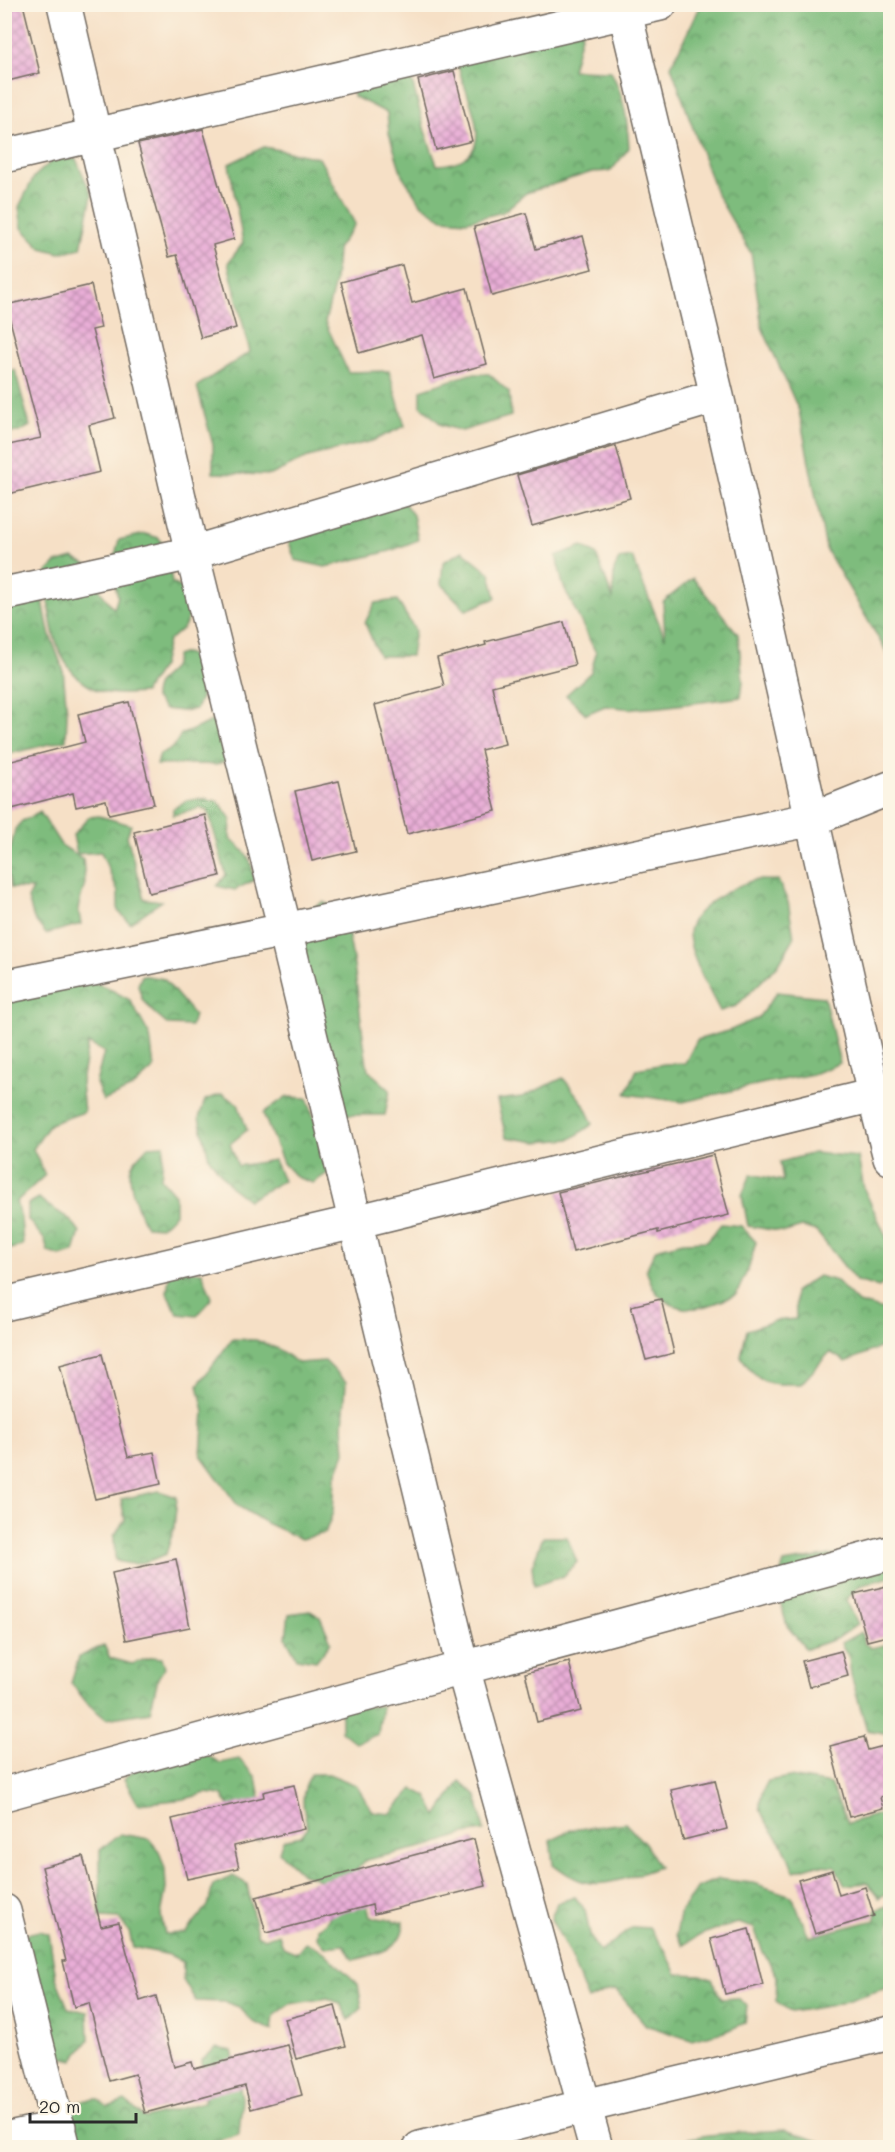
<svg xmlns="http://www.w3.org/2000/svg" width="895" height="2152" font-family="Mali,sans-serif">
  <defs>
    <pattern id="forest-crowns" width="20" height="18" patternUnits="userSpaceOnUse" patternTransform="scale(1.5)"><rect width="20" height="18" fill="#7ebc7d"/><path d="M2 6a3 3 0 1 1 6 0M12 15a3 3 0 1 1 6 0" fill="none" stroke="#679967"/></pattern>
    <pattern id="building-cross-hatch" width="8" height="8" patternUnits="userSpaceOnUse" patternTransform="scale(1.5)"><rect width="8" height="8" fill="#e9aed7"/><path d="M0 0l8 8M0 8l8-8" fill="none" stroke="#bd8eaf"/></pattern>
  </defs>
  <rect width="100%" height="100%" fill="#fcf5e5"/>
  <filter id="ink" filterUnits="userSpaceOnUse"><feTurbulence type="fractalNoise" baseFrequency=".0167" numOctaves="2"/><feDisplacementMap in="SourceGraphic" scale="12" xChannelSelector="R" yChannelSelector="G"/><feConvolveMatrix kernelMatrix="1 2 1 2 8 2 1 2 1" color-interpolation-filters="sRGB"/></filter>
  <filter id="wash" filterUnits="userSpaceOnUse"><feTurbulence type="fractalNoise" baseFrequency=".008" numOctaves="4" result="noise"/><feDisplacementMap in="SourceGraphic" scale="24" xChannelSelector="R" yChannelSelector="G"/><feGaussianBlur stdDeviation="1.35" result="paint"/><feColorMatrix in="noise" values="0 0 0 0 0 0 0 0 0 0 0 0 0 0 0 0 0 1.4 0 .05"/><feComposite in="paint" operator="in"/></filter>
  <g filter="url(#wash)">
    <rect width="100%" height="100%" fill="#f6e0c6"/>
    <path fill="url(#forest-crowns)" stroke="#547454" stroke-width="1.5" d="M701,5H890V658L826,549L799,411L762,327L751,253L716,193L671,66Z
      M583,28L572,70L611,71C625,100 627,116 629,148L611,171L592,172L526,193L503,212L467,221L443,219L422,205L402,175L389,133L387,113L353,96L350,82L411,77L425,131L437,165C492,163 478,123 465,87C460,75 457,63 454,51Z
      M264,147L319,158L355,224L337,249L335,282L325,322L348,372L389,371L405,426L372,441L308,457L271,475L213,473V445L197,386L250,352L228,263L243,243L229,164Z
      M54,159H76L92,195L81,248L60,253L41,248L22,228L19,207L34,177Z
      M15,370L30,426L19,432L5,433V372Z
      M470,374H489L509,392L511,416L462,431L442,425L421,406V390Z
      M404,503L413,515L418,540L390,551L325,567L295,560L287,536Z
      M145,534L159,538L171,557L170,569L172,583L187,590L193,607L184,627L168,641L162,666L144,693C128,694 107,696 93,688C51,666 48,614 47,572L56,563L73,558L87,565L98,574L100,591L114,609L118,596L111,571L119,540Z
      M582,546L596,554L613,599L614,570L619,559L632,557L665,638L663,602L693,578L738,634L743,681L741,697L661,707L633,709L605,706L586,714L566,695L591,672L596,653L563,585L556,556Z
      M463,551L490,573L496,598L466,610L441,584L443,562Z
      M4,578L40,585L49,632L63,669L67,713L66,740L5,755Z
      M397,600L415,630L411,656H379L365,623L375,603Z
      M185,653C216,663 206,686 196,709L182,711L164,709L154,697C155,672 172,682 176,656Z
      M212,721L221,729L228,760L216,765L202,764L157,765L160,754C171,752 176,744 181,734C192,732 201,725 212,721Z
      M202,799L218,801L231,819L230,839C247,852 252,858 254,880L235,890L217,886L226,875L208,810L201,808L173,815V809L187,800Z
      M40,812L61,845L83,859L85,883L78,908L81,924L46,934L34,919L28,899L33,889L11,888L7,868L4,866L5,856L11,848L15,829L22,821Z
      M99,816L131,825L127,836L144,899L162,901L130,923L118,911V892L101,852L77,854L73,835L89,817Z
      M778,880L788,902L794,938L778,965L736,1006L720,1011C710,992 689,955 689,933C690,910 731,888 751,881C758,879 770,881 778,880Z
      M323,902L343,912C357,964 359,1017 368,1070L390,1090L385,1115H346L298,962L303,913Z
      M63,971L106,987L130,1000L150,1036L154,1068L132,1088L103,1101L96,1083L104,1052L88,1043L81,1082L84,1112L50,1124L33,1149L45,1175L16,1202L21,1218L23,1245L5,1251V985Z
      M142,975L164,979L194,1015L191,1026L168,1025L155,1014L142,999L138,985Z
      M777,992L824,997L840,1063L813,1074L765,1083L683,1102L626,1094L637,1069L664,1064L685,1063L697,1040L731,1030L758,1018Z
      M563,1078L583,1103L593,1124L571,1139L537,1142L506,1137L497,1100L522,1097Z
      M222,1094L238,1104L247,1130L230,1144L238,1166L274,1160L283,1181L248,1200L232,1188L209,1158L199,1118L205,1100Z
      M286,1097L307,1098L332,1170L313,1183L296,1177L283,1163L263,1113Z
      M164,1145L161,1179L175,1195V1214L161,1227L146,1226C139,1214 125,1178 132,1165C135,1159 143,1152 148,1146Z
      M814,1153L858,1157L864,1189L890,1245V1278L879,1287L856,1281L816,1231L802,1227L785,1232L748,1226L742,1195L751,1174L783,1181L780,1162Z
      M39,1198C53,1212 68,1213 80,1232L74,1252L60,1256L48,1252L45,1240L28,1220V1204Z
      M721,1224L741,1226L756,1242L749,1267L736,1295C709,1306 680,1320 656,1292C652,1287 649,1277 646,1270L656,1249L683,1242L707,1241Z
      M170,1269L202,1272L212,1298L197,1316L178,1314L167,1293Z
      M818,1276L836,1281L858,1303L884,1310L886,1345L846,1362L830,1352L801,1384C767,1384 759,1386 741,1356L747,1330L774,1321L796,1319L795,1291Z
      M232,1339L256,1340L278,1349L298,1363L325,1361L346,1382L343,1426L345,1453L335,1478L333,1512L325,1533L301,1539L266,1523L238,1506L201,1455L204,1411L198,1385Z
      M159,1491L177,1497L174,1528L166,1554C147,1562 135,1568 115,1560L114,1536L125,1520L121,1499Z
      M543,1537H567L577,1562L563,1576L534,1586L532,1566Z
      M890,1545V1577L859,1586L846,1600L858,1624L838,1638L806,1649L787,1626L776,1586L784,1563Z
      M310,1611L320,1617L331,1642L316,1661L297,1658L286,1638L289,1614Z
      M861,1632L864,1643L871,1648L890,1644V1734L867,1730L851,1675L849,1658L841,1643Z
      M104,1645L110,1658L132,1664L152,1657L162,1658L165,1667L158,1678L150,1712L106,1719L87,1703L71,1683L79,1657Z
      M382,1706L378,1734L356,1743L341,1731V1708Z
      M192,1740L208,1756L220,1763L239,1759L256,1777L266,1831L259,1841L244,1839L236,1819L222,1795L206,1793L185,1799L138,1804L124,1779L141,1765Z
      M311,1774H329L356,1785L373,1812L390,1814L413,1789L427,1796L437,1816L460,1781L477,1796L484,1831L464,1834L432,1845L366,1860L358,1868L370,1917L404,1922C403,1950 377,1954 353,1960L344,1945L325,1947L317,1937L318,1928C336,1920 331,1903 330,1887L314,1877L302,1874L279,1852L283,1840L301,1836L308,1827C302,1806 300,1794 311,1774Z
      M790,1777L830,1784L848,1823L879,1814L890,1828V1891L879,1898L868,1883L845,1885L835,1866L814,1865L794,1871C790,1862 787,1852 782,1844C766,1820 750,1811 768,1781Z
      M625,1823L645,1844L659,1867C642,1873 609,1886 591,1883C577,1882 564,1872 553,1864L550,1840L571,1830Z
      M120,1834L149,1839L159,1851L165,1869L166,1889L161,1915L165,1934L185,1933L208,1906L213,1885L233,1876L247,1884L257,1935L264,1939L279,1934L283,1947L297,1953L306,1942L324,1952L358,1984L362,2008L349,2020L340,2004L328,1998L290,2004L274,2016L272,2030L253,2022L239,2007L225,2002L196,2001L183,1980V1962L170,1955L133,1947L129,1932L119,1918L100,1917V1850Z
      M718,1879L753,1883L792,1896L809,1937L875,1920L876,1910L887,1906L890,1911V1987L833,2005L791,2012L776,2001L777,1976L763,1952L754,1928L738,1923L702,1934L683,1945L676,1935L681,1910L698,1887Z
      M575,1897L585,1910L590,1935L600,1952L633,1927L649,1928L665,1950L677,1974L701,1975L712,1979L722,1999L738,1998L747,2006L745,2023L724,2032L691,2040L646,2025L616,1990L607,1991L588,2000L568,1951L551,1919L557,1903Z
      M39,1931L49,1934L56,1978L68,2008L88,2012L89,2040L73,2060L37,2052L26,1934Z
      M216,2048L232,2051L242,2098L239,2134L198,2147H75L67,2112L79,2101L97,2099L108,2107L125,2101L145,2118L204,2102L205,2090L202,2060Z
      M785,2130L836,2147H662C696,2131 748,2133 785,2130Z"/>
    <g id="blocks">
      <path fill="url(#building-cross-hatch)" d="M4,4H23L40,73L4,82Z
        M454,71L472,141L436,150L418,80Z
        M203,129L234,239L213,245L236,328L201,338L177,255L169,257L138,144Z
        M526,213L536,249L583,236L592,269L492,296L474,227Z
        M402,265L412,303L467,288L487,364L434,379L422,335L359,353L341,282Z
        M91,285L101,328L92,330L115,418L89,425L100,472L4,495V446L41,438L6,305Z
        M616,446L630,498L532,526L517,475Z
        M564,622L575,665L492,686L505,744L481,750L496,811L407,834L375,705L444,686L437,658L486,645L485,642Z
        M129,702L154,804L109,814L106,800L76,807L73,793L4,811V763L85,742L78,714Z
        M339,781L356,851L312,861L295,791Z
        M205,815L220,876L149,893L134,832Z
        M713,1155L729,1215L658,1233V1230L573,1252L558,1192Z
        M661,1299L674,1353L646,1360L631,1306Z
        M102,1354L128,1457L154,1452L161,1484L95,1499L60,1365Z
        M176,1559L190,1627L126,1640L112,1573Z
        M891,1585V1635L867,1641L854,1594Z
        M841,1651L848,1676L809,1687L802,1661Z
        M569,1662L581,1711L537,1722L525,1673Z
        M864,1737L868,1750L891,1744V1794L880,1797L883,1808L849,1817L830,1746Z
        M715,1780L727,1829L683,1840L671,1790Z
        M294,1785L304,1829L234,1846L239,1868L187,1879L172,1819L264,1797L263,1792Z
        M474,1839L486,1886L374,1914L372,1905L266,1933L256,1897Z
        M83,1856L101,1926L119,1922L140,2001L156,1996L174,2067L192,2062L194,2069L288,2045L302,2095L251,2109L245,2086L145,2113L135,2074L109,2081L89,2003L74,2007L63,1961H66L42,1867Z
        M832,1870L839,1895L865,1887L874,1916L815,1934L798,1880Z
        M749,1929L763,1985L725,1994L711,1939Z
        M335,2006L346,2046L296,2059L285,2019Z"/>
    </g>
  </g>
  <g filter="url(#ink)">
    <use href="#blocks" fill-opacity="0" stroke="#726a61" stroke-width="1.5"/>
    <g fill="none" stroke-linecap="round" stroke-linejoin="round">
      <g stroke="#726a61" stroke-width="36">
        <path id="street" d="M64,4L192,553L285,930L463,1668L596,2148
          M623,4L717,396L874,1095L890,1158
          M4,156L660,4
          M4,594L192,553L717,396
          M4,987L285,930L813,819L890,788
          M4,1304L355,1222L874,1095
          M4,1794L463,1668L890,1553
          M4,1911L63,2148
          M4,2139L59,2127
          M420,2148L585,2106L890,2033"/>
      </g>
      <use href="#street" stroke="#fff" stroke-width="33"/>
    </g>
  </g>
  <rect width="895" height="2152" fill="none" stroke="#fcf5e5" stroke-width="24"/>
  <path d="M30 2113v9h106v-9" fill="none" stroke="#2b2b2b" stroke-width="3"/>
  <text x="39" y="2113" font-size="18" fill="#2b2b2b" stroke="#fcf5e5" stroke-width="4.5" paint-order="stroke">20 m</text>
</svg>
